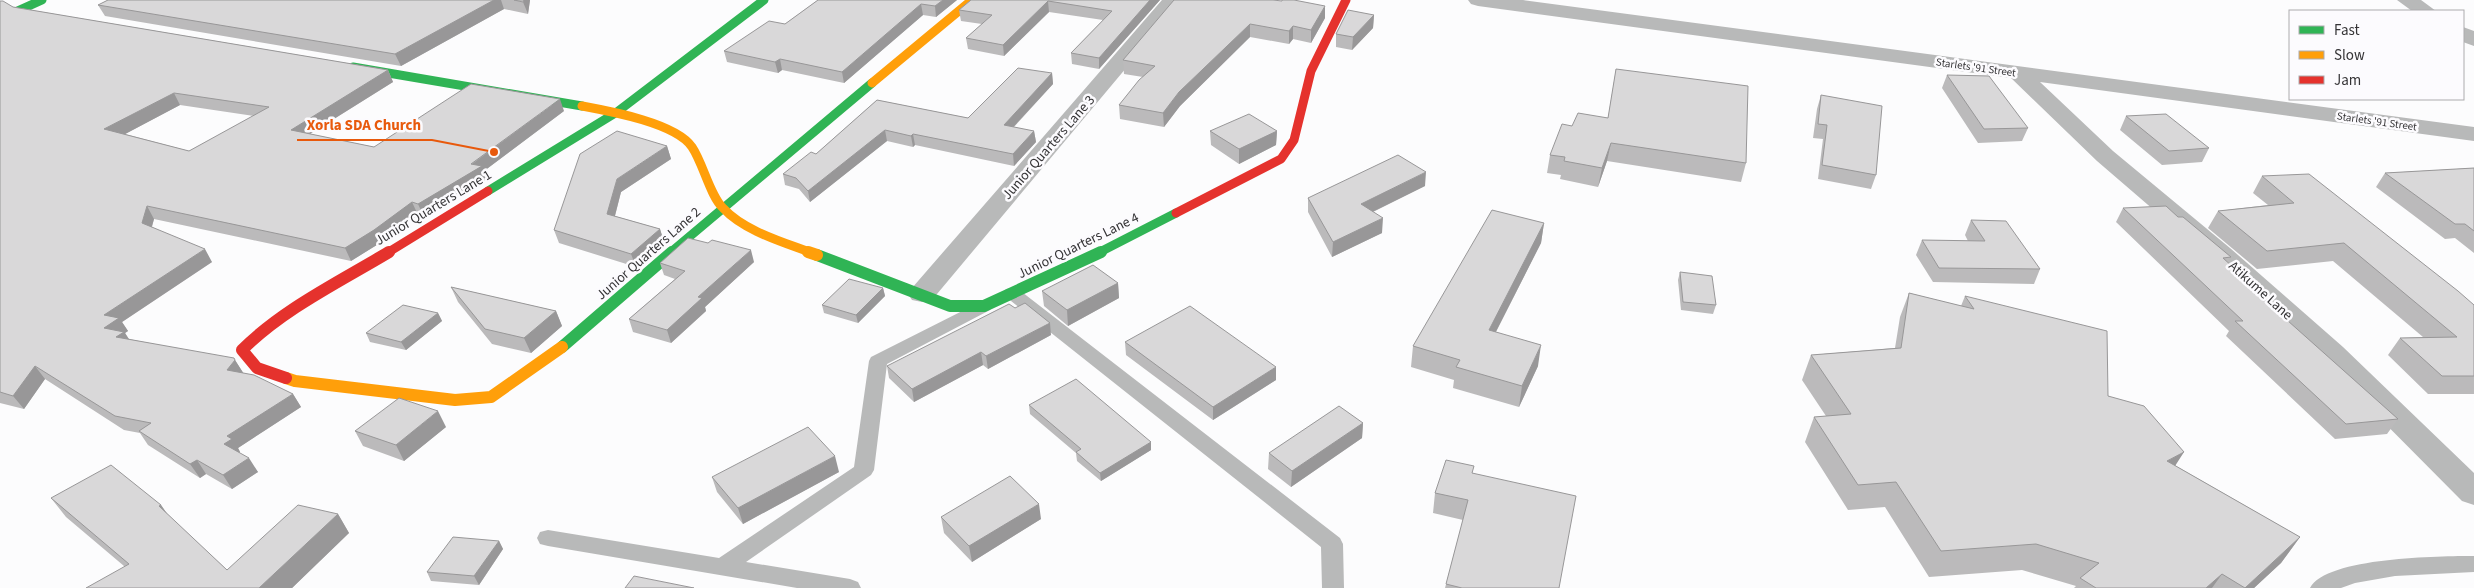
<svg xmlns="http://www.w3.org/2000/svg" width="2474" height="588" font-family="'Source Sans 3',sans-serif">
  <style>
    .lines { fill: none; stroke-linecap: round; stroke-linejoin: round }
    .lane { fill: #b8b9b9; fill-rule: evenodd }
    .street { fill: #b8b9b9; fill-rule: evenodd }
    .fast-far1 { stroke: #30b455; stroke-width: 9 }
    .fast { stroke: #30b455; stroke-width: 12 }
    .slow-far1 { stroke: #ff9f0a; stroke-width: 9 }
    .slow { stroke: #ff9f0a; stroke-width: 12 }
    .jam-far1 { stroke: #e5322d; stroke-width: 9 }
    .jam { stroke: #e5322d; stroke-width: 12 }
    .wall { fill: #bbbabb; fill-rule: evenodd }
    .shaded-wall { fill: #989798 }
    .building { fill: #d9d8d9; stroke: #989798; fill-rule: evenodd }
    .labels { text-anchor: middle; stroke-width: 5; stroke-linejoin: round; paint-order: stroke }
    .far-street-label { font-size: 11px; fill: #353436; stroke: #fcfbfe }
    .street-label { font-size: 14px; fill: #353436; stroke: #fcfbfe }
    .leader { fill: none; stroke: #e8590c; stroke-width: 2 }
    .callout-dot { fill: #e8590c; stroke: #fcfbfe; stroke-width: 2 }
    .callout-label { font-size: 15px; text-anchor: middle; font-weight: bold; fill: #e8590c; stroke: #fcfbfe; stroke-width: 5; stroke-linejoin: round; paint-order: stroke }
  </style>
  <rect width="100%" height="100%" fill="#fcfcfd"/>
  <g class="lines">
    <path class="lane" d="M1012 288 1018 289 1340 538 1343 544 1344 588H1322L1321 547 1006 297 1003 293 1006 289Z
      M984 300 990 302 993 306 990 310 887 364 874 470 871 475 746 562 850 579 858 582 861 588H797L548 546 540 544 537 538 540 532 548 530 719 558 854 467 869 361 871 357Z
      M2474 556V572L2395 576 2355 583 2341 588H2310C2326 557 2441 556 2474 556Z"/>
    <path class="street" d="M1162 0H1183L932 300 922 302 912 300 908 294 912 288Z
      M1468 0H1523L2474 127V141L2040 82 2113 151 2230 248 2343 347 2474 473V505L2462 501 2323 361 2212 260 2097 161 2011 78 1478 6 1471 4Z
      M2397 0H2421L2436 11H2412Z
      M2463 27 2474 31V46L2463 42Z"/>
    <path class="fast-far1" d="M0 19 42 0
      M353 67 582 106
      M488 191 617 112 764 0
      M670 253 872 83
      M1098 253 1176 213"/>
    <path class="fast" d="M817 255 950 306H984L1101 252
      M562 347 672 252"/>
    <path class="slow-far1" d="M872 83 972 0
      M582 106C609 111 676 123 692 147 703 163 710 196 723 208 744 231 783 242 812 253"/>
    <path class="slow" d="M808 252 817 255
      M286 378 295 381 455 400 491 397 562 347"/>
    <path class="jam-far1" d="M1176 213 1281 159 1294 140 1311 71 1346 0
      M387 253 488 191"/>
    <path class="jam" d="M286 378 257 368 242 350C283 309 339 282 389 252"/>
  </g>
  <path class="wall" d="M108 0H530L528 14 504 9 401 66 105 16 98 5Z
    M818 0H957L936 17 923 15 844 83 782 70 778 73 727 62 724 51 785 24Z
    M971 0H1160L1099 69 1072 64 1071 53 1103 20 1049 12 1004 56 968 49 966 38 982 24 961 21 959 10Z
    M1174 0 1325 18 1311 43 1293 39 1289 44 1250 37 1180 106 1164 127 1120 119 1119 105 1143 77 1124 74 1123 60Z
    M0 1 13 7 388 70 393 82 310 134 374 147 564 111 484 171 487 179 424 217 418 215 380 243 351 261 154 219 152 227 212 262 122 322 128 331 125 333 129 339 235 360 243 373 293 394 301 407 238 448 240 452V453L258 472 232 489 206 474 200 478 148 445 140 433 124 430 45 379 24 409 0 403ZM180 105 254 116 189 151 125 134Z
    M1374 15 1373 28 1352 50 1336 47V34Z
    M1616 69 1746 163 1741 182 1607 161 1598 187 1560 179 1561 175 1547 173 1550 155 1608 118Z
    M1052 73 1053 84 1014 127 1034 131 1036 142 1014 166 915 145 913 147 887 141 810 202 799 189 785 185 783 174 816 154 877 100 968 118Z
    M1947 75 2028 128 2022 141 1978 143 1942 88Z
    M1821 95 1876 175 1871 189 1818 179 1823 139 1813 138 1817 109Z
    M2126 116 2209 148 2202 162 2162 165 2120 130Z
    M1210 131H1277L1276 145 1239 164 1211 145Z
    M667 146 671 159 621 192 615 216 660 229 664 242 636 267 559 243 554 230Z
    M2474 168V253L2455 238 2445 239 2376 187 2385 173Z
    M2262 176 2474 305V394H2428L2388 355 2400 338 2423 337 2333 261 2257 269 2208 228 2218 211 2268 205 2253 193Z
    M1425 186 1373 212 1382 233 1332 257 1308 212V198Z
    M2123 208 2178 217 2231 257 2228 263 2265 296 2263 298 2398 419 2387 434 2335 439 2226 336 2229 331 2116 222Z
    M1971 220 2040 269 2034 284 1933 282 1916 255 1922 240 1968 241 1965 235Z
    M1544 223 1541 243 1496 332 1538 366 1519 407 1453 388 1454 380 1411 367 1413 346Z
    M754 262 705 307 706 311 671 343 633 332 629 319 675 279 664 275 660 263Z
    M1680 272 1716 305 1713 314 1681 310 1678 280Z
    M1118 283 1119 298 1068 326 1044 306 1042 291Z
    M451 287 556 311 562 326 531 353 492 344 458 302Z
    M883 288 885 296 858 323 824 313 822 305Z
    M1909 293 1961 306 1965 296 2108 396 2176 466 2300 537 2281 563 2254 588H2074L2076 586 2022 570 1929 577 1885 507 1848 510 1805 442 1814 417 1826 416 1802 380 1811 355 1895 348 1900 317Z
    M438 313 442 321 406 350 370 342 366 333Z
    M1051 335 988 369 983 365 914 402 889 378 887 366Z
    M1125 342 1276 380 1213 420 1126 355Z
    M1029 405 1151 442V450L1101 481 1077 461 1076 453 1030 414Z
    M1363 423 1362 438 1291 487 1268 469 1269 453Z
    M446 427 404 461 363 446 355 431Z
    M839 472 743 524 717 492 712 477Z
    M1473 473 1559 588H1445L1463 520 1433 513 1435 493Z
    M51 498 161 505 168 515 227 570 338 514 349 533 292 588 124 566 66 517Z
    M941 517 1041 519 972 562 944 533Z
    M499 541 503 549 479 585 431 581 427 572Z"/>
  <path class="shaded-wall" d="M494 0H501L504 9 401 66 395 54Z
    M524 0H530L528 14 523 2Z
    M943 0H957L936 17 935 6Z
    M1150 0H1160L1099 69V58Z
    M1048 1 1049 12 1004 56 1003 45Z
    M921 4 923 15 844 83 842 72Z
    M1325 6V18L1311 43V30Z
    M1374 15 1373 28 1352 50 1353 37Z
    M1250 24V37L1180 106 1164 127 1163 113 1179 92Z
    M1293 26V39L1289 44V31Z
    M780 59 782 70 778 73 775 62Z
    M388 70 393 82 297 142 291 130Z
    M1052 73 1053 84 1005 136 1004 125Z
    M174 93 180 105 112 141 104 129Z
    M560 99 564 111 484 171 487 179 424 217 418 204Z
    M885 130 887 141 810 202 808 191Z
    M1034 131 1036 142 1014 166 1013 154Z
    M1277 131 1276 145 1239 164V149Z
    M913 134 915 145 913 147 911 136Z
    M1611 143 1607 161 1598 187 1602 168Z
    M667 146 671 159 621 192 612 227 607 214 617 179Z
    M1426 172 1425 186 1360 218 1361 204Z
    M412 202 418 215 380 243 351 261 345 248Z
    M147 206 154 219 149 236 142 223Z
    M1383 218 1382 233 1332 257 1333 242Z
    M1544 223 1541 243 1486 351 1489 330Z
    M660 229 664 242 636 267 631 254Z
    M205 249 212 262 122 322 128 331 125 333 133 346 125 351 104 328V315Z
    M751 250 754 262 705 307 706 311 671 343 667 330 698 297Z
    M1118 283 1119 298 1068 326 1067 310Z
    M883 288 885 296 858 323 856 315Z
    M556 311 562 326 531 353 524 338Z
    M438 313 442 321 406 350 401 342Z
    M1050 323 1051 335 988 369 986 356Z
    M1541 345 1538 366 1519 407 1522 386Z
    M981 352 983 365 914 402 912 389Z
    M235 360 244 374 227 370Z
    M35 366 45 379 24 409 13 396Z
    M1276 367V380L1213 420V407Z
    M293 394 301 407 238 448 240 452 232 457 224 444 227 436Z
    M438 411 446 427 404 461 396 445Z
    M1363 423 1362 438 1291 487 1292 471Z
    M1151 442V450L1101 481 1100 473Z
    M2184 452 2168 477 2167 461Z
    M835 456 839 472 743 524 738 508Z
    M249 458 258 472 232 489 223 475Z
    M197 460 206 474 200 478 190 464Z
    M1039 504 1041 519 972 562 969 546Z
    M161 505 174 524 159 506Z
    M338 514 349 533 292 588H259Z
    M2300 537 2281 563 2254 588H2245Z
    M499 541 503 549 479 585 474 576Z
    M2222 574 2212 588H2206Z"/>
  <path class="building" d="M108 0H494L395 54 98 5Z
    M514 0H524L523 2Z
    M818 0H943L935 6 921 4 842 72 780 59 775 62 724 51 769 21 785 24Z
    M971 0H1150L1099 58 1071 53 1112 11 1048 1 1003 45 966 38 992 15 959 10Z
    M1174 0H1273L1282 1V0H1294L1325 6 1311 30 1293 26 1289 31 1250 24 1179 92 1163 113 1119 105 1139 80 1155 66 1123 60Z
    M0 1H3L13 7 388 70 291 130 374 147 471 84 560 99 471 164 482 166 418 204 412 202 374 230 345 248 147 206 142 223 205 249 104 315 119 318 104 328 124 332 116 337 234 358 235 360 227 370 254 375 293 394 227 436 232 439 224 444 249 458 223 475 197 460 190 464 139 431 151 423 115 416 35 366 13 396 0 392ZM174 93 269 107 189 151 104 129Z
    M1348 10 1374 15 1353 37 1336 34Z
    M1018 68 1052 73 1004 125 1034 131 1013 154 913 134 911 136 885 130 808 191 796 178 783 174 811 152 816 154 877 100 968 118Z
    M1616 69 1748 86 1746 163 1611 143 1602 168 1564 161 1565 157 1550 155 1562 124 1572 126 1578 113 1608 118Z
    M1947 75 1989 76 2028 128 1984 129Z
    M1821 95 1882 106 1876 175 1822 165 1827 125 1818 124Z
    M1249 114 1277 131 1239 149 1210 131Z
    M2166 114 2209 148 2169 151 2126 116Z
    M617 131 667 146 617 179 607 214 660 229 631 254 554 230 580 154Z
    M1398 155 1426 172 1361 204 1383 218 1333 242 1308 198Z
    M2474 168V231L2465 224H2455L2385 173Z
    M2309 174 2458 291 2474 305V376H2442L2400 338 2457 337 2344 243 2267 251 2218 211 2294 203 2262 176Z
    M2166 206 2178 217H2183L2231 257 2223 258 2265 296H2260L2398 419 2346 424 2235 321H2243L2123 208Z
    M1492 210 1544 223 1489 330 1541 345 1522 386 1456 367 1460 360 1413 346Z
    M1971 220 2006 221 2040 269 1939 268 1922 240 1985 241Z
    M688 238 708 243 712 240 751 250 698 297 702 298 667 330 629 319 685 271 660 263Z
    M1093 265 1118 283 1067 310 1042 291Z
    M1680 272 1712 276 1716 305 1683 302Z
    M849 279 883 288 856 315 822 305Z
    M451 287 556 311 524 338 485 329Z
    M1909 293 1974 309 1965 296 2107 331 2108 396 2144 406 2184 452 2167 461 2300 537 2245 588 2222 574 2206 588H2096L2080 578 2099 563 2036 544 1941 551 1896 482 1858 485 1814 417 1851 414 1811 355 1901 348Z
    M1025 303 1050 323 986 356 981 352 912 389 887 366 1009 304 1015 308Z
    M403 305 438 313 401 342 366 333Z
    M1190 306 1276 367 1213 407 1125 342Z
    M1076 379 1151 442 1100 473 1076 452 1081 449 1029 405Z
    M399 398 438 411 396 445 355 431Z
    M1339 406 1363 423 1292 471 1269 453Z
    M808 427 835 456 738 508 712 477Z
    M1446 460 1474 466 1472 473 1576 496 1559 588H1462L1446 584 1468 500 1435 493Z
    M111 465 161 505 159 506 227 570 298 505 338 514 259 588H86L129 564 51 498Z
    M1010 476 1039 504 969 546 941 517Z
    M453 537 499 541 474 576 427 572Z
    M634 576 694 588H625Z"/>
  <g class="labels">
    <g class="far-street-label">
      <text transform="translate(1976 67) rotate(8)" y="4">Starlets '91 Street</text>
      <text transform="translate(2377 121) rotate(8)" y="4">Starlets '91 Street</text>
    </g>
    <g class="street-label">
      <text transform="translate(1048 147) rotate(-49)" y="5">Junior Quarters Lane 3</text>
      <text transform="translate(433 207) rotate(-31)" y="5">Junior Quarters Lane 1</text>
      <text transform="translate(1078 245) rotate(-26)" y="5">Junior Quarters Lane 4</text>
      <text transform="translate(648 253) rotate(-41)" y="5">Junior Quarters Lane 2</text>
      <text transform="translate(2261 290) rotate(42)" y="5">Atikume Lane</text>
    </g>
  </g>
  <path class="leader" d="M494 152L432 140H297"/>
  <circle class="callout-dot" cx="494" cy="152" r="5"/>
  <g class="callout-label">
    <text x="364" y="130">Xorla SDA Church</text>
  </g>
  <rect x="2289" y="10" width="175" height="90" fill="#fcfbfe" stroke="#acabae"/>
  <rect x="2299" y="26" width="25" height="8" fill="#30b455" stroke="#acabae"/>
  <text x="2334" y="35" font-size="15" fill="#353436">Fast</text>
  <rect x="2299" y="51" width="25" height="8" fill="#ff9f0a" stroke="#acabae"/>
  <text x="2334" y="60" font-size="15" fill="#353436">Slow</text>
  <rect x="2299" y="76" width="25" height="8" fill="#e5322d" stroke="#acabae"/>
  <text x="2334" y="85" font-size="15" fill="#353436">Jam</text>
</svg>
